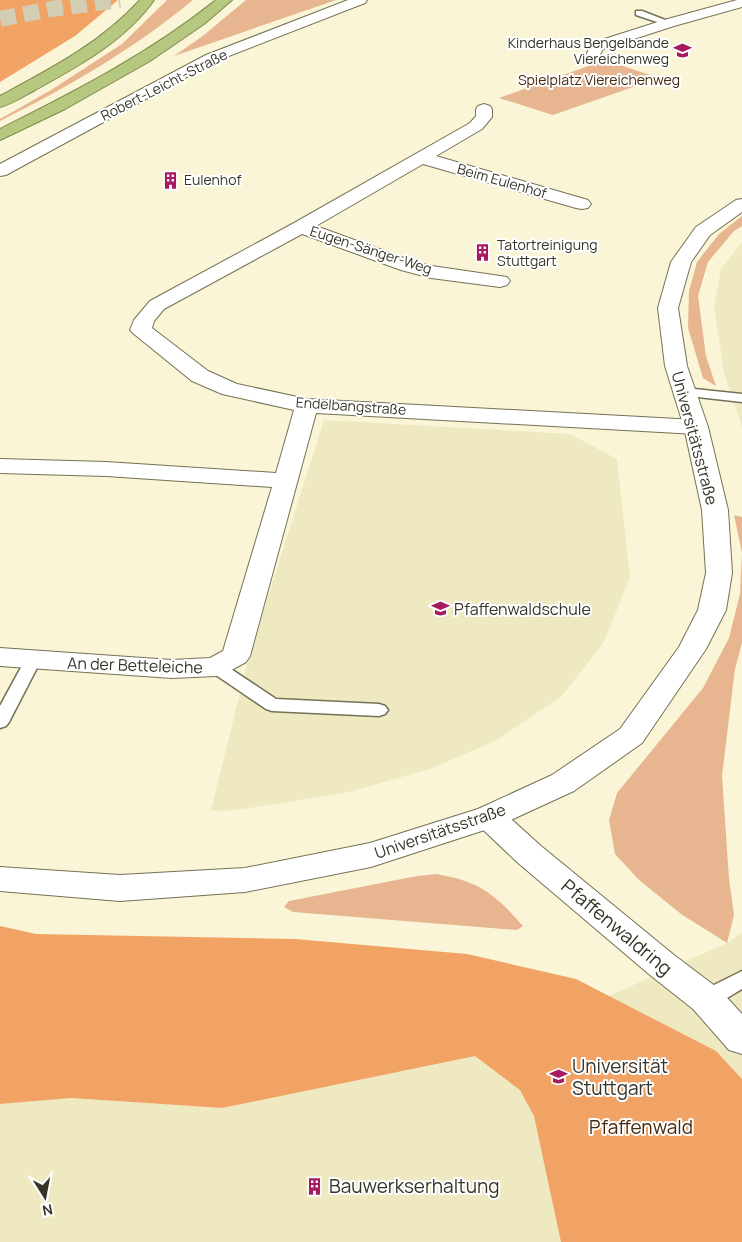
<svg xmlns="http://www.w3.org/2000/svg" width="742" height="1242" font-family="Manrope,sans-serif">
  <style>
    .built { fill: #efe9c2 }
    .green { fill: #e7b690 }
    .forest { fill: #f0a364 }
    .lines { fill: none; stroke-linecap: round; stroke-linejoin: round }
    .minor-tunnel { stroke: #d3ceb3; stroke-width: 16; stroke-dasharray: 16 8; stroke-linecap: butt }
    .service-casing { stroke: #757155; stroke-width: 3 }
    .minor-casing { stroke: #757155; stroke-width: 2 }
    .tertiary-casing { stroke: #757155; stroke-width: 2 }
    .trunk-casing { stroke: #7e8a4c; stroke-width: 2 }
    .service { fill: #fff; fill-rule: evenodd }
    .minor { fill: #fff; fill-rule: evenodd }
    .tertiary { fill: #fff; fill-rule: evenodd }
    .trunk { fill: #b6c780; fill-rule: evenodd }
    .labels { text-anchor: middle; stroke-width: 4; stroke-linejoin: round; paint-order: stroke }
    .far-poi-label { font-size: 14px; fill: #363428; stroke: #fff; text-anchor: start }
    .far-park-label { font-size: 14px; fill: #47290e; stroke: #fff }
    .far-street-label { font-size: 14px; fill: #363428; stroke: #fff }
    .street-label { font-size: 16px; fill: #363428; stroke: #fff }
    .poi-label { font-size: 16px; fill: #363428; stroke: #fff; text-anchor: start }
    .near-street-label { font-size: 19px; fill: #363428; stroke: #fff }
    .near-poi-label { font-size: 19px; fill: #363428; stroke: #fff; text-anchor: start }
    .near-park-label { font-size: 19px; fill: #47290e; stroke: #fff }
  </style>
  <rect width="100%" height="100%" fill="#faf5d6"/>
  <path class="built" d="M742 242V427L724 372 714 307 721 269Z
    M324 420 570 434 617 459 630 577 604 642 562 696 495 741 433 768 345 793 236 810 211 811 248 660Z
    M742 933V1242H0V1104L71 1098 222 1108 609 996 727 943Z"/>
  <path class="green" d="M167 0H193C134 49 68 87 0 121V119L51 90 122 44Z
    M246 0H336L174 56 204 35Z
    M605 60 659 78 553 115 499 98Z
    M742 216V226L734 231 708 262 698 296 706 356 716 386 703 378 688 328 689 291 697 262 719 234Z
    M734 515 742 517V643L735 669 722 776 729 879 734 915 727 943 681 914 638 879 615 854 609 820 617 793 703 688 729 638 740 594 742 553Z
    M436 874C479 881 495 894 523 926L517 930 293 912 284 907 289 901 417 876Z"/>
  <path class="forest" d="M0 0H118L75 36 0 82Z
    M0 926 36 934 295 939 467 954 576 979 716 1051 742 1079V1242H561L534 1116 520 1090 475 1056 222 1108 71 1098 0 1104Z"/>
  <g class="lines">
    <path class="minor-tunnel" d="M0 19 51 9 120 0"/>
    <defs>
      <path id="service" d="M636 11H642L673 23 669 26 636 15Z
        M685 388 742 394V402L680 395 678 392 680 389Z
        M33 655 39 656 41 660 9 722 6 726 0 728V706L25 660 27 656Z
        M216 662 222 663 276 699 379 704 385 706 388 710 385 714 379 716 272 711 266 709 210 671 208 667 210 663Z
        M742 971V989C729 996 713 1010 698 1005L695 999 698 993Z"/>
      <path id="minor" d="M348 0H367L365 3 216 61 6 175 0 176V164L206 55Z
        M737 0H742V7L674 26 603 49 598 58H588L586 55 592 43 664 20Z
        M484 104 490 106 492 109V117L482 129 436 156 588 200 591 204 588 208 582 209 576 208 423 164 316 226 415 262 432 266 507 277 510 281 507 285 500 287 431 278 401 270 302 234 164 309 154 321 152 328 208 371 237 384 307 399 696 420 704 422 708 427 704 432 696 434 316 413 250 656 246 662 226 673 216 676 172 678 0 666V648L172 660 210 658 223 651 272 487 106 476 0 473V459L106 462 276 473 294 410 222 394 192 381 134 334 130 330 134 320 150 301 294 223 470 123 476 116V109L478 106Z
        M489 806 500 809 541 846 674 955 719 989 742 1014V1054L729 1050 693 1009 650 975 517 862 478 825 473 817 478 809Z"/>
      <path id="tertiary" d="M742 199V212L710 235 691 262 678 308 687 366 708 427 728 510 732 573 726 610 706 649 642 743 574 791 500 825 371 867 245 892 120 901 0 891V867L120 875 245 868 370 843 478 809 552 775 620 729 679 647 698 610 706 573 702 510 684 427 665 366 658 308 671 262 696 227 736 200Z"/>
      <path id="trunk" d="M140 0H154C125 41 77 67 35 90 24 96 12 104 0 107V96C50 69 101 43 140 0Z
        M216 0H232L204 24 150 61 65 109 0 140V129C76 91 150 53 216 0Z"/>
    </defs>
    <use href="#service" class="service-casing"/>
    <use href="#minor" class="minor-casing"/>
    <use href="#tertiary" class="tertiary-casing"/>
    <use href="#trunk" class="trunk-casing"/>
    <use href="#service" class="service"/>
    <use href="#minor" class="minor"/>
    <use href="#tertiary" class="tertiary"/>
    <use href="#trunk" class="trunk"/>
  </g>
  <defs>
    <symbol id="school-bare" viewBox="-9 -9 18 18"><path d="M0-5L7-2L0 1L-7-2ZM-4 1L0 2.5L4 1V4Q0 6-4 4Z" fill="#a61a5f" stroke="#fff" stroke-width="2.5" paint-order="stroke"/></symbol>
    <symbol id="building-bare" viewBox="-9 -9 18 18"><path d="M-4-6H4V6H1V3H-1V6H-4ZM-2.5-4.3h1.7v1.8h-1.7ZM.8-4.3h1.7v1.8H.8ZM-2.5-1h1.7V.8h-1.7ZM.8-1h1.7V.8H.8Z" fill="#a61a5f" stroke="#fff" stroke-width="2.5" paint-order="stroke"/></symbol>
    <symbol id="university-bare" viewBox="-9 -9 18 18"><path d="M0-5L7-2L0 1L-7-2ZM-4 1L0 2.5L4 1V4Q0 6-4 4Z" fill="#a61a5f" stroke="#fff" stroke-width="2.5" paint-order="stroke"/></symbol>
  </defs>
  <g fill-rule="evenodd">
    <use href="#school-bare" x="670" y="38" width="25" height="25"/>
    <use href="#building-bare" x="158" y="168" width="25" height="25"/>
    <use href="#building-bare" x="470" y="240" width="25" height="25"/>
    <use href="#school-bare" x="428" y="596" width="25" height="25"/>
    <use href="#university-bare" x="546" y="1064" width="25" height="25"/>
    <use href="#building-bare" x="302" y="1174" width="25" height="25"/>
  </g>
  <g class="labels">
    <g class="far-poi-label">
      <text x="669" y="48" text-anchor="end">Kinderhaus Bengelbande<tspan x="669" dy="16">Viereichenweg</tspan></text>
      <text x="184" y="185">Eulenhof</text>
      <text x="497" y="250">Tatortreinigung<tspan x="497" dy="16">Stuttgart</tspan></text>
    </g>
    <g class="far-park-label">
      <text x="599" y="85">Spielplatz Viereichenweg</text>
    </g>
    <g class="far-street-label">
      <text transform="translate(164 85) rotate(-27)" y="5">Robert-Leicht-Straße</text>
      <text transform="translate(502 181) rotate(16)" y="5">Beim Eulenhof</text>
      <text transform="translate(371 250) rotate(18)" y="5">Eugen-Sänger-Weg</text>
      <text transform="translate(351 406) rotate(4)" y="5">Endelbangstraße</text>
    </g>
    <g class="street-label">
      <text transform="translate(695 438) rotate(75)" y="6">Universitätsstraße</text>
      <text transform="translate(135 665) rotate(2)" y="6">An der Betteleiche</text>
      <text transform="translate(440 831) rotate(-19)" y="6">Universitätsstraße</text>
    </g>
    <g class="poi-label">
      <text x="454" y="615">Pfaffenwaldschule</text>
    </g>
    <g class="near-street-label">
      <text transform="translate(617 927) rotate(40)" y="7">Pfaffenwaldring</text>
    </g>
    <g class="near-poi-label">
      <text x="572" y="1073">Universität<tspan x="572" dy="22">Stuttgart</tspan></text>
      <text x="329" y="1193">Bauwerkserhaltung</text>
    </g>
    <g class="near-park-label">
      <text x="641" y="1134">Pfaffenwald</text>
    </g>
  </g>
  <g transform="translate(45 1197) rotate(169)" stroke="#ffffff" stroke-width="4" paint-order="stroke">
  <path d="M0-4L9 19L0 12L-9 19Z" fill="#363428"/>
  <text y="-8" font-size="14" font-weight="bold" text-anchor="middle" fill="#363428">N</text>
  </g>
</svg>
